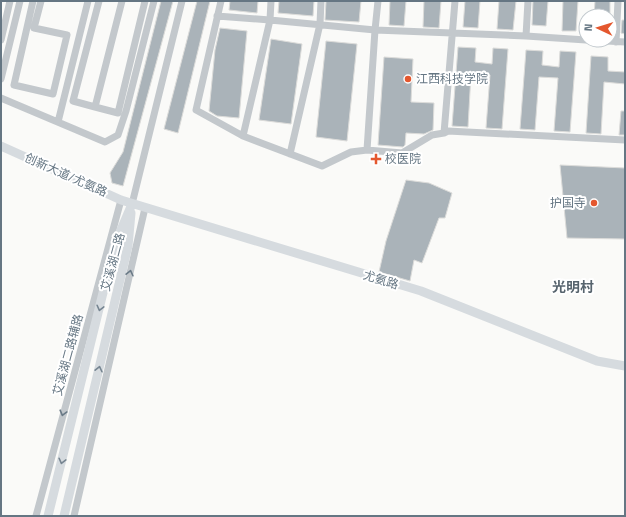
<svg xmlns="http://www.w3.org/2000/svg" width="626" height="517" font-family="'Titillium Web','Noto Sans SC',sans-serif">
  <style>
    .building { fill: #aab3b9; stroke: #dcdcda }
    .lines { fill: none; stroke-linecap: round; stroke-linejoin: round }
    .minor { stroke: #c3c8cc; stroke-width: 7 }
    .major { stroke: #d6dbdf; stroke-width: 9 }
    .oneway { stroke: #6a7a87 }
    .oneway2 { stroke: #768591 }
    .poi-dot { fill: #e4572e; stroke: #fff; stroke-width: 1.5 }
    .labels { text-anchor: middle; stroke-width: 4; stroke-linejoin: round; paint-order: stroke }
    .poi-label { font-size: 12px; fill: #657683; stroke: #fff; text-anchor: start }
    .street-label { font-size: 12px; fill: #657683; stroke: #fff }
    .quarter-label { font-size: 14px; font-weight: bold; fill: #57646e; stroke: #fff }
  </style>
  <rect width="100%" height="100%" fill="#fafaf8"/>
  <path class="building" d="M161 1H173L123 186 112 183 110 173 123 152Z
    M197 1H210L178 133 164 129Z
    M230 1H258L257 13 229 10Z
    M279 1H314L313 16 278 13Z
    M326 1H361L359 22 325 20Z
    M390 1H406L404 26 389 25Z
    M424 1H441L439 28 423 27Z
    M465 1H480L478 28 463 27Z
    M499 1H516L513 30 497 29Z
    M533 1H548L546 26 532 25Z
    M563 1H578L576 31H562Z
    M595 1H610V16H594Z
    M622 20H625V34L621 33Z
    M220 28 247 31 239 118 217 116 209 111 215 50Z
    M271 39 302 44 291 124 259 120Z
    M326 41 357 44 347 141 316 137Z
    M458 47 476 48 475 62 492 64 493 48 508 49 502 129 486 128 490 75 471 74 468 127 452 126Z
    M526 50 543 51 542 65 559 67 560 51 576 52 570 132 554 131 558 78 539 77 535 130 520 129Z
    M591 56 608 57V71L625 72V84L604 82 601 134 586 133Z
    M384 57 413 59 411 102 434 103 433 130 424 134 406 133 405 145 403 147 378 145Z
    M621 111H625V135H619Z
    M560 165 625 168V239L567 238Z
    M406 180 429 183 452 193 445 218H439L422 263 414 260 410 281 379 272 386 241Z"/>
  <g class="lines">
    <path class="minor" d="M33 1 14 85 53 94 67 35 34 28 41 1
      M122 1 95 107 118 113 145 1
      M221 1 196 110 243 136 322 166 351 152 367 150 402 153 432 135 444 133 448 131 625 140
      M378 1 375 30 526 36 586 40
      M217 16 270 20 375 30 367 150
      M526 36 528 1
      M1 40 10 1
      M589 40 625 42
      M616 42 618 1
      M1 79 20 1
      M1 98 105 142 118 135 126 111 154 1
      M95 107 73 101 99 1
      M58 122 88 1
      M444 133 455 1
      M243 136 270 20 271 1
      M290 154 320 24 321 1
      M132 204 182 1
      M36 516 121 200
      M74 516 145 208"/>
    <path class="major" d="M1 146 121 200 421 291 597 361 625 366
      M48 516 115 244 132 204
      M64 516 128 246 131 213"/>
  </g>
  <defs><path id="oneway-chevron" d="M-2-3.5L2.5 0L-2 3.5" fill="none" stroke-width="1.6" stroke-linecap="round" stroke-linejoin="round"/></defs>
  <g class="oneway">
    <use href="#oneway-chevron" transform="translate(130 273) rotate(-77)"/>
    <use href="#oneway-chevron" transform="translate(63 413) rotate(105)"/>
  </g>
  <g class="oneway2">
    <use href="#oneway-chevron" transform="translate(100 308) rotate(104)"/>
    <use href="#oneway-chevron" transform="translate(99 369) rotate(-77)"/>
    <use href="#oneway-chevron" transform="translate(62 461) rotate(104)"/>
  </g>
  <g class="poi-dot">
    <circle cx="408" cy="79" r="4"/>
    <path d="M374 153h4v4h4v4h-4v4h-4v-4h-4v-4h4z"/>
    <circle cx="594" cy="203" r="4"/>
  </g>
  <g class="labels">
    <g class="poi-label">
      <text x="416" y="83">江西科技学院</text>
      <text x="385" y="163">校医院</text>
      <text x="586" y="207" text-anchor="end">护国寺</text>
    </g>
    <g class="street-label">
      <text transform="translate(66 175) rotate(24)" y="4">创新大道/尤氨路</text>
      <text transform="translate(113 262) rotate(-75)" y="4">艾溪湖二路</text>
      <text transform="translate(381 280) rotate(17)" y="4">尤氨路</text>
      <text transform="translate(68 355) rotate(-75)" y="4">艾溪湖二路辅路</text>
    </g>
    <g class="quarter-label">
      <text x="573" y="292">光明村</text>
    </g>
  </g>
  <rect width="626" height="517" fill="none" stroke="#657683" stroke-width="4"/>
  <g transform="translate(598 28) rotate(274)"><circle r="19" fill="#ffffff" stroke="#c1c8cd"/>
  <path d="M0-3L7 15L0 10L-7 15Z" fill="#e4572e"/>
  <text y="-6" font-size="11" font-weight="bold" text-anchor="middle" fill="#657683">N</text>
  </g>
</svg>
